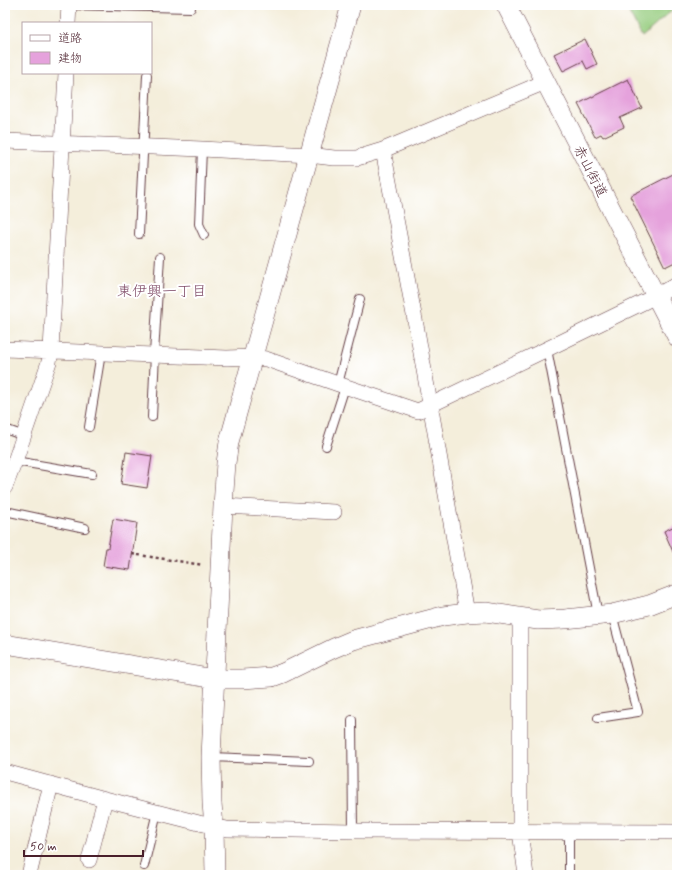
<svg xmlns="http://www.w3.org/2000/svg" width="682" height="880" font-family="Mynerve,'Klee One',sans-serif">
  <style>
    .green { fill: #95cc7e; stroke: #707654 }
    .building { fill: #e5a2dc }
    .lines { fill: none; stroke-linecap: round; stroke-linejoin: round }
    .service-casing { stroke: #643e45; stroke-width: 10 }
    .minor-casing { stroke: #643e45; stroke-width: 16 }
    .tertiary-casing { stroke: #643e45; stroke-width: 20 }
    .path { stroke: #643e45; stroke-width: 2.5; stroke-dasharray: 3 3; stroke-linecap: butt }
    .service { stroke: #fff; stroke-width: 8 }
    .minor { stroke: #fff; stroke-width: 15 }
    .tertiary { stroke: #fff; stroke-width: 19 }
    .labels { text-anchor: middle; stroke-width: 4; stroke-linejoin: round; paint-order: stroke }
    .street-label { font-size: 14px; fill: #4a1f2b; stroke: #fff }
    .neighbourhood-label { font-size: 15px; fill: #804d69; stroke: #fff }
  </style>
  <rect width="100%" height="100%" fill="#fff"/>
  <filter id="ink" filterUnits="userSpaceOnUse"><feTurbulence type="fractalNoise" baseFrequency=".025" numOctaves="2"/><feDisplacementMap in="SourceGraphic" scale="8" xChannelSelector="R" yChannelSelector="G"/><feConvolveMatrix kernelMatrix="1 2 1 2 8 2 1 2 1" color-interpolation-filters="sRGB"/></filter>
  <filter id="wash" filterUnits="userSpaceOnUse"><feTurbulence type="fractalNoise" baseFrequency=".012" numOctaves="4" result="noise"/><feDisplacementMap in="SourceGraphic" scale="16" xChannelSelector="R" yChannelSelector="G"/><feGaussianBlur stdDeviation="0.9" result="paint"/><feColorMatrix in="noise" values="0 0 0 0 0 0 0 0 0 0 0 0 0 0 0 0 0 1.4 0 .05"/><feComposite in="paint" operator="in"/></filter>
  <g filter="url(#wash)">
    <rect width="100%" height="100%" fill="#f4eedb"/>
    <path class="green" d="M625 5H677V6L642 37Z"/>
    <g id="blocks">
      <path class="building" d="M585 39 597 64 587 69 583 61 563 71 554 54Z
        M628 79 642 108 620 118 624 127 603 137 601 134 595 137 578 104Z
        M677 172V261L665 267 630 196Z
        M126 452 152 456 147 488 121 484Z
        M113 519 137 523 130 570 103 566 106 548H108Z
        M677 525V561L664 531Z"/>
    </g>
  </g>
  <g filter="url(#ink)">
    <use href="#blocks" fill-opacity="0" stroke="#643e45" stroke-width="1"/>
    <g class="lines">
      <defs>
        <path id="service" d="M69 5 191 8
          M202 149 199 224 204 235
          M139 234 147 75
          M547 349 598 615
          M154 354 160 257
          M338 384 360 299
          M152 417 155 354
          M89 427 101 353
          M5 429 24 436
          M326 446 345 387
          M15 461 92 474
          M5 511 85 528
          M598 718 638 712 612 614
          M352 720 353 831
          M211 757 309 761
          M144 866 157 812
          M569 875V832"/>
        <path id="minor" d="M68 23 69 5
          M5 141 202 149 309 155 334 158H357L383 150 545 82
          M383 150 418 336 467 613
          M5 349 227 358 252 357 266 359 338 384 418 411 547 349 656 296 677 284
          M5 487 15 461 49 362 51 350 66 73
          M223 506 334 512
          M520 617V832L526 875
          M5 772 105 799 199 823 227 829 353 831 677 832
          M89 860 105 799
          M29 875 51 784"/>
        <path id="tertiary" d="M506 5 677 337
          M5 644 215 679H242L272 677 283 673 334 648 353 640 443 616 467 613 486 612 538 620 565 619 612 614 649 605 677 594
          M215 875 214 827 212 803 211 757 223 506 226 463 229 442 351 5"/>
      </defs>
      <use href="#service" class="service-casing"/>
      <use href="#minor" class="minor-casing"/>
      <use href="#tertiary" class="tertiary-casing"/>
      <path class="path" d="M132 554 203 565"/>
      <use href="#service" class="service"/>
      <use href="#minor" class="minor"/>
      <use href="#tertiary" class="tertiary"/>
    </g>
  </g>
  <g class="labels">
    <g class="street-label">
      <text transform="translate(591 171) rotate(63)" y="5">赤山街道</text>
    </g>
    <g class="neighbourhood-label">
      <text x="162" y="296">東伊興一丁目</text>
    </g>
  </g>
  <rect width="682" height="880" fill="none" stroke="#fff" stroke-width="20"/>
  <rect x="22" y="22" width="130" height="52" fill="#ffffff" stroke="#b7a5aa"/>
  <rect x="30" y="35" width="20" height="6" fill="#ffffff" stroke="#b7a5aa"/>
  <text x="58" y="42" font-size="12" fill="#4a1f2b">道路</text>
  <rect x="30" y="52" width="20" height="12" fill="#e5a2dc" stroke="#b7a5aa"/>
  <text x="58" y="62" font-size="12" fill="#4a1f2b">建物</text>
  <path d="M24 850v6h119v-6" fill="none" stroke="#4a1f2b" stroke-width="2"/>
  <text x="30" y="850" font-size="12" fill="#4a1f2b" stroke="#ffffff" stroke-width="3" paint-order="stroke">50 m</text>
</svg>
